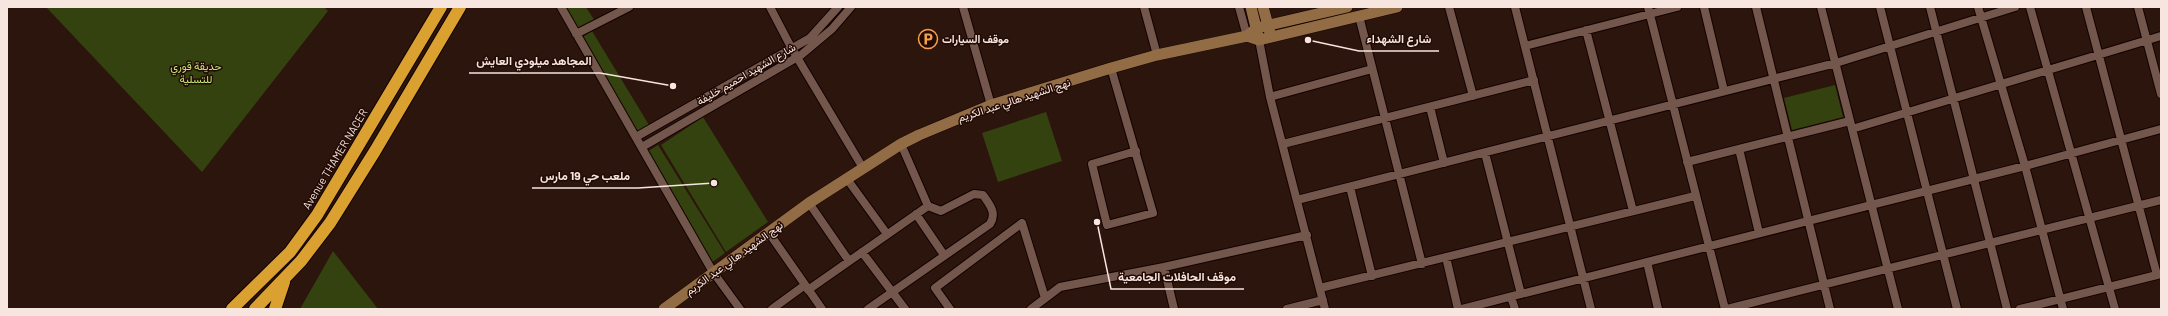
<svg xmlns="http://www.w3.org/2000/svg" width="2168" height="316" font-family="Barlow,Vazirmatn,sans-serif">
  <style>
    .green { fill: #34420f }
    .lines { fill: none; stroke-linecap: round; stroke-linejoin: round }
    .street-casing { stroke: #130200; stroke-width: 10 }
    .secondary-casing { stroke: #130200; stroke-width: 12 }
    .highway-casing { stroke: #130200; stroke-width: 14 }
    .street { stroke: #73564c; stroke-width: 8 }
    .secondary { stroke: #926c44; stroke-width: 11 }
    .highway { stroke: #daa131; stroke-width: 12 }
    .labels { text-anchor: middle; stroke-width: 3; stroke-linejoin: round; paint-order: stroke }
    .poi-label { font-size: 11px; font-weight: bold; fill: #f7e5df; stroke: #220b04; text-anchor: start }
    .park-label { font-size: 11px; fill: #c2e677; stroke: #220b04 }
    .street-label { font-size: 11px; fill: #f7e5df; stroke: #220b04 }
    .leader { fill: none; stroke: #f7e5df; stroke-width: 1.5 }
    .callout-dot { fill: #f7e5df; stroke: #220b04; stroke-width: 1.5 }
    .callout-label { font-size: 12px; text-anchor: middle; font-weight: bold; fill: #f7e5df; stroke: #220b04; stroke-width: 3; stroke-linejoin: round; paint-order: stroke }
  </style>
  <rect width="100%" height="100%" fill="#2c150c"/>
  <path class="green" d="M46 7H324L328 11 202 172Z
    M565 7H586L595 21 579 31Z
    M592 31 649 125 636 133 581 38Z
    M1835 85 1843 117 1792 130 1784 98Z
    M1046 112 1062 161 998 182 982 133Z
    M703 117 768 222 726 252 661 145Z
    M658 145 725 253 711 263 647 152Z
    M333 251 378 309H300Z"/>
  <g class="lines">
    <defs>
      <path id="street" d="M561 7 713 272 740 309
        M770 7 792 49 863 168
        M963 7 991 105
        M1144 7 1157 55
        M1239 7 1247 36
        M1449 7 1473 96
        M1515 7 1591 309
        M1648 7 1725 309
        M1704 7 1724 91
        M1756 7 1830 309
        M1821 7 1898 309
        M1880 7 1957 309
        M1930 7 2007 309
        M1978 7 2025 166 2063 309
        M2030 7 2115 309
        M2086 7 2157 275
        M2138 7 2161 94
        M1359 16 1422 264
        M1586 30 1633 211
        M576 34 629 7
        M1259 40 1270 97 1325 309
        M1525 46 1677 7
        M1111 68 1153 213 1107 225 1092 164 1136 151
        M1270 97 1372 69
        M1430 107 1444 163
        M1852 129 2161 36
        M636 137 810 38 838 7
        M1283 144 1534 80
        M642 147 801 55 832 29 851 7
        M1739 149 1759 233
        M1485 153 1521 294
        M1687 162 1850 121
        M847 179 887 234
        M1350 187 1372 276
        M1297 200 1836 63 2015 7
        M809 203 849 261
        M916 214 944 255
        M769 233 822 309
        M862 252 905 309
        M1446 257 1458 309
        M1647 262 1658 309
        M1164 267 1174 309
        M1320 288 1695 196
        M808 290 928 206
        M1511 297 1515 309
        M772 309 805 285
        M868 309 990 224C997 213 990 205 983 195L974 194 941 211 928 206 901 144
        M950 309 935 288 1022 223 1045 298
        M1031 309 1060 287 1164 267 1307 235
        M1287 309 1323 300
        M1462 309 2025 166 2161 129
        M1727 309 2161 200
        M2020 309 2161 274"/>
      <path id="secondary" d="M1251 7 1258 36
        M1263 7 1270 33
        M1247 36 1259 40 1397 7
        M664 309 809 203 901 144 919 135 991 105 1111 68 1157 55 1247 36 1257 28 1347 7"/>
      <path id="highway" d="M232 309 290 252 317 215 441 7
        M255 309 301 261 330 223 375 151 460 7
        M275 309 284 282"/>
    </defs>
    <use href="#street" class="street-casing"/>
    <use href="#secondary" class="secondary-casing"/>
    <use href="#highway" class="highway-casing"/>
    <use href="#street" class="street"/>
    <use href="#secondary" class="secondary"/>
    <use href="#highway" class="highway"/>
  </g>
  <defs>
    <symbol id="parking-ring" viewBox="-11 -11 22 22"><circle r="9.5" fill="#220b04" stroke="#f7a14a" stroke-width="1.5"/><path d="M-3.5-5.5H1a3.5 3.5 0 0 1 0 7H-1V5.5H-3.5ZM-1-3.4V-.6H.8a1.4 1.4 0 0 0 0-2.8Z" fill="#f7a14a"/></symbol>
  </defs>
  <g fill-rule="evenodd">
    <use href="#parking-ring" x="917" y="28" width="22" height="22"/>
  </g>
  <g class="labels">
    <g class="poi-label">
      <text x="942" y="43">موقف السيارات</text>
    </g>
    <g class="park-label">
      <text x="196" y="70">حديقة قوري<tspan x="196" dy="13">للتسلية</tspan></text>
    </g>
    <g class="street-label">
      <text transform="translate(746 74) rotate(-30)" y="4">شارع الشهيد احميم خليفة</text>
      <text transform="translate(1014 100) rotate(-18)" y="4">نهج الشهيد هالي عبد الكريم</text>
      <text transform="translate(335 159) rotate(-59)" y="4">Avenue THAMER NACER</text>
      <text transform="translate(734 258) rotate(-36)" y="4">نهج الشهيد هالي عبد الكريم</text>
    </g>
  </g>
  <path class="leader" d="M1308 40L1359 51H1439M673 86L600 73H469M714 183L638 188H532M1097 222L1111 289H1244"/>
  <g class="callout-dot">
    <circle cx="1308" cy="40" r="4"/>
    <circle cx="673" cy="86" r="4"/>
    <circle cx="714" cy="183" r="4"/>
    <circle cx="1097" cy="222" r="4"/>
  </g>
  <g class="callout-label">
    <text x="1399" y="43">شارع الشهداء</text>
    <text x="534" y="65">المجاهد ميلودي العايش</text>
    <text x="585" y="180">ملعب حي 19 مارس</text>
    <text x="1177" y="281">موقف الحافلات الجامعية</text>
  </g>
  <rect width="2168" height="316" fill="none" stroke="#f7e5df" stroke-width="16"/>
</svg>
